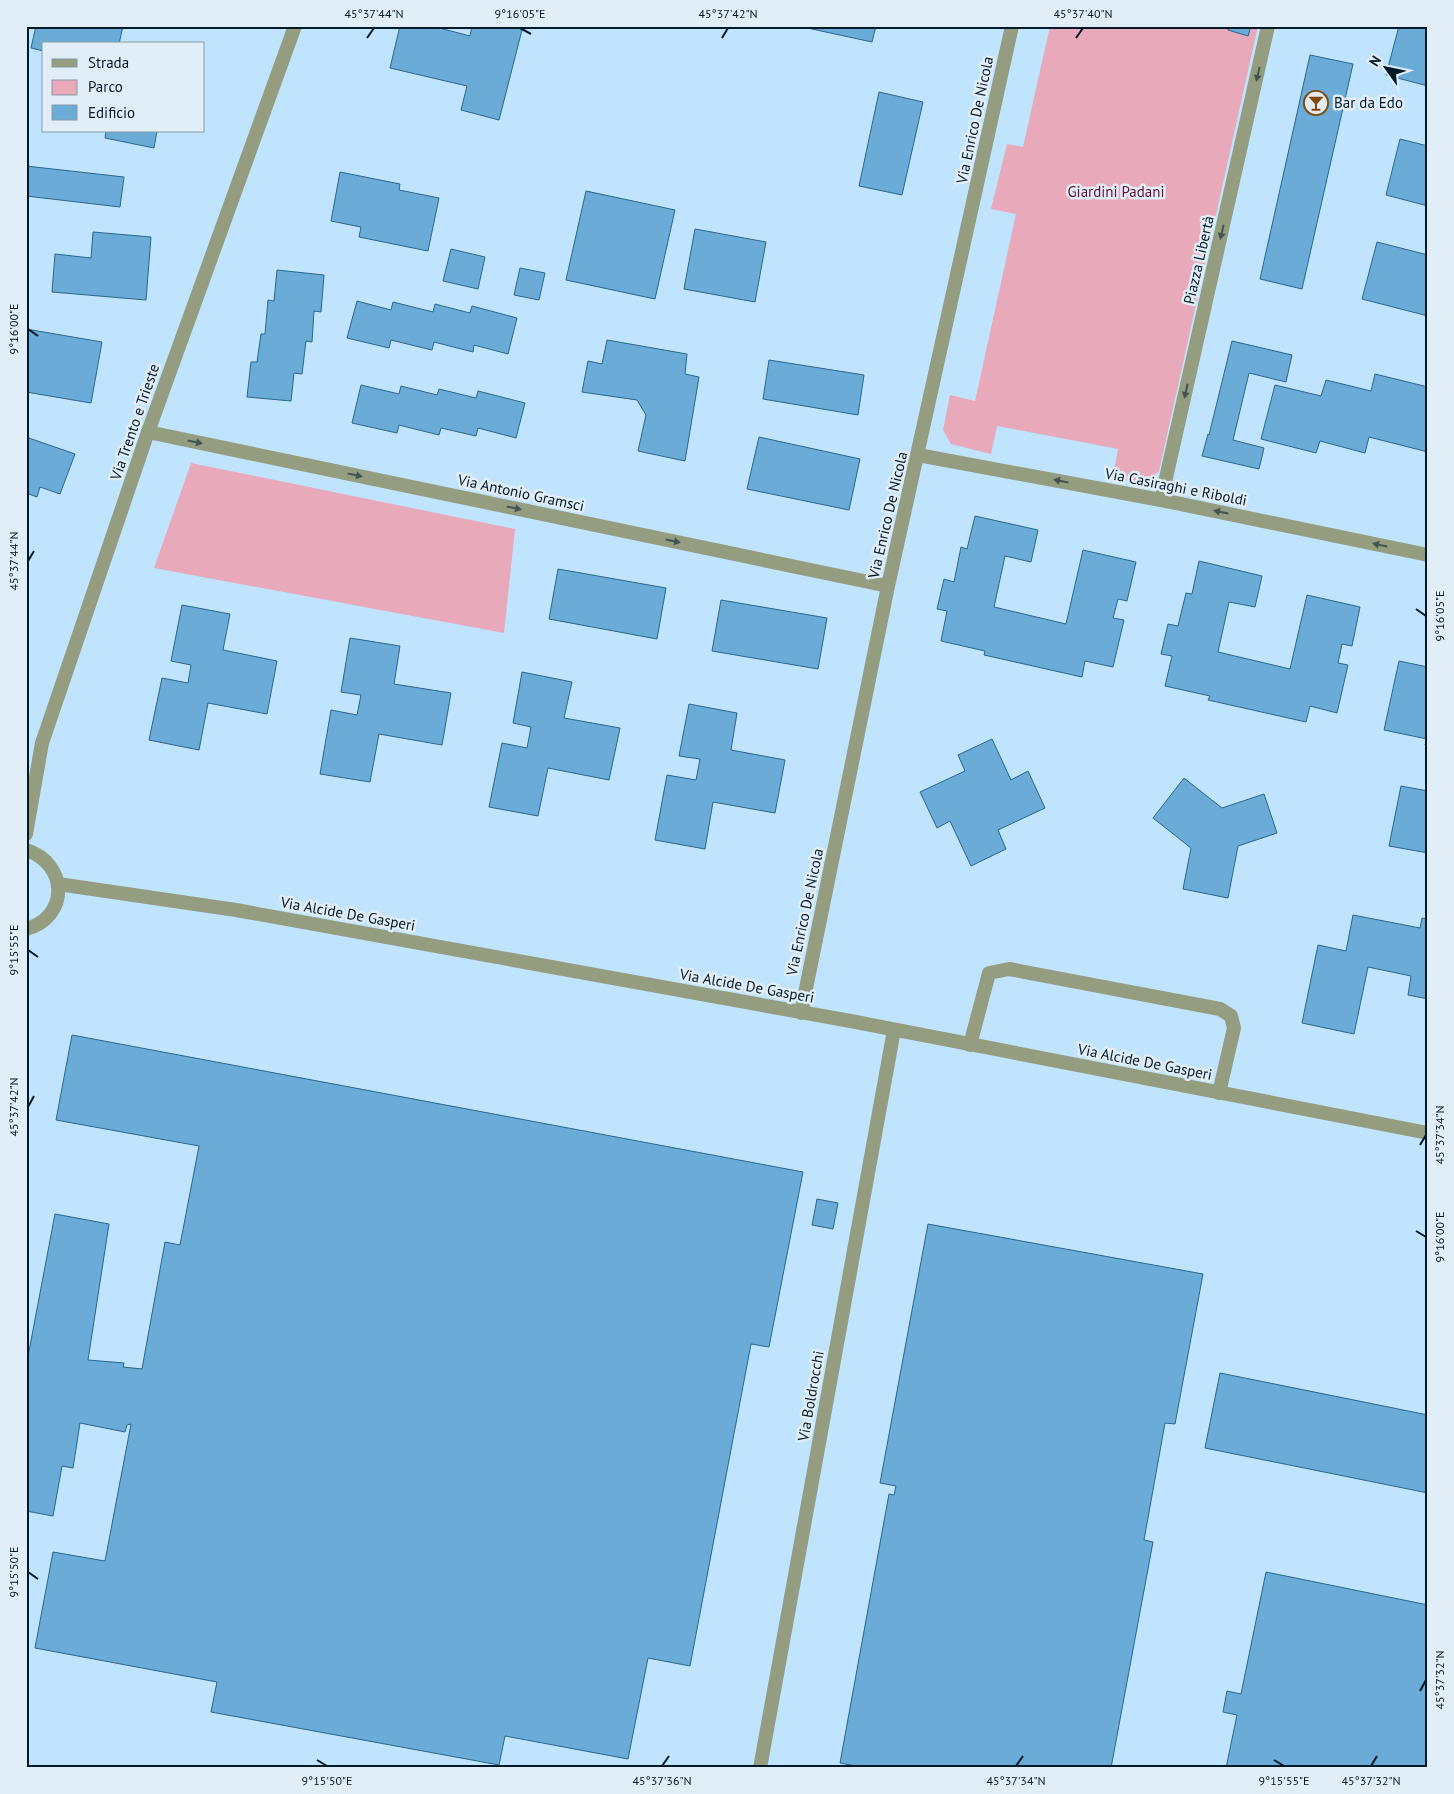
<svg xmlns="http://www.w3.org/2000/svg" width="1454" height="1794" font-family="'PT Sans',sans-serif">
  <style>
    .green { fill: #e8a9bb }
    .building { fill: #6babd7; stroke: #2a668b }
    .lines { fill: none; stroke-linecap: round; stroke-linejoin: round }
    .service { stroke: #959d80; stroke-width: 14 }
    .minor { stroke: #959d80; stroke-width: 14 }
    .tertiary { stroke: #959d80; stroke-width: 14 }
    .oneway { fill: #445450 }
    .ticks { fill: none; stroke: #021928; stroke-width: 2 }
    .labels { text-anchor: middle; stroke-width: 5; stroke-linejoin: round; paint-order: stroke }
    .poi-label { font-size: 15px; fill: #021928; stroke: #e2eef7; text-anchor: start }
    .street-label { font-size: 15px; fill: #021928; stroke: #e2eef7 }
    .park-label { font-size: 15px; fill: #661036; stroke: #e2eef7 }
    .neatline { fill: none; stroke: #021928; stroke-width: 2 }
    .ticks-label { font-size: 12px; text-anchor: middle; fill: #021928 }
  </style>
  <rect width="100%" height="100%" fill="#c1e4fe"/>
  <path class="green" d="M1050 26H1258L1159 471 1144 485 1113 477 1118 449 997 426 991 454 951 444 943 430 950 395 975 401 1016 214 991 209 1007 144 1023 147Z
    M191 463 515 529 504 633 154 568Z"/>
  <path class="building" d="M36 26H123L119 44H44V51L31 48Z
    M400 26H432L470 36 472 26H523L499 120 461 110 467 86 390 68Z
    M798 26H876L872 42Z
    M1229 26H1251L1248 36 1228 30Z
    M1399 26H1417L1428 29V86L1386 75Z
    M1310 55 1353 64 1302 289 1260 279Z
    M879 92 923 102 902 195 859 186Z
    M106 131H157L154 148 105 138Z
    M1400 139 1428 146V206L1386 195Z
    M26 166 124 177 120 207 26 196Z
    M340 172 400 184 399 190 439 198 428 251 359 237 361 227 331 221Z
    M586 191 675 210 655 299 566 280Z
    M695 229 766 242 755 302 684 289Z
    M93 232 151 237 146 300 52 292 55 254 91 258Z
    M1377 242 1428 255V316L1362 299Z
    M451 249 485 257 478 289 443 281Z
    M520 268 545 273 539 300 514 295Z
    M277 270 324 275 321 312 314 311 312 342 306 341 302 374 294 373 291 401 247 397 251 362H257L261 334H265L268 300 274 301Z
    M357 301 391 310 393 302 433 312 435 304 470 313 472 306 517 318 508 354 474 345 473 352 434 342 432 350 391 340 389 348 347 338Z
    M26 329 102 342 91 403 26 392Z
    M607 340 687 354 685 374 699 377 685 461 638 451 646 415 637 400 582 392 588 361 602 364Z
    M1232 341 1292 355 1286 382 1249 373 1233 440 1264 448 1259 469 1202 456 1208 434 1209 435Z
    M769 360 864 375 858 415 763 399Z
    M1375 374 1428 387V452L1369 437 1365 453 1320 441 1316 453 1261 439 1275 385 1321 396 1326 380 1371 391Z
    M361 385 399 394 401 386 437 395 439 389 476 398 478 391 525 403 516 438 478 428 476 436 441 428 439 435 399 425 397 433 352 423Z
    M26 437 75 454 60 494 40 487 37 497 26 493Z
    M759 437 860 459 849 510 747 489Z
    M975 516 1038 530 1031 562 1005 556 994 607 1066 624 1083 550 1136 562 1127 601 1118 599 1113 618 1124 620 1113 667 1085 661 1082 677 984 655 985 651 941 641 947 611 937 609 944 579 954 582 961 547 967 549Z
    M1199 561 1262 576 1255 607 1229 602 1218 652 1290 669 1307 595 1360 607 1352 646 1342 644 1338 663 1348 665 1337 713 1310 706 1306 722 1208 700 1210 696 1165 686 1172 656 1161 654 1168 624 1178 626 1186 593 1192 594Z
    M558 569 666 588 657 639 549 619Z
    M721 600 827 618 818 669 712 651Z
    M182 605 230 614 223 650 277 661 267 714 208 703 199 750 149 740 162 678 188 683 191 665 171 661Z
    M350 638 400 646 394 684 451 693 442 745 379 734 370 782 320 774 331 710 357 715 361 695 341 692Z
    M1399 661 1428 667V746L1425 745 1427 739 1384 730Z
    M522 672 572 682 564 718 620 728 609 780 548 768 538 816 489 807 502 743 527 748 531 727 513 723Z
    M689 704 737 713 731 750 785 760 775 813 713 802 705 849 655 840 667 775 696 780 700 759 679 756Z
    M992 739 1011 780 1028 771 1045 808 998 830 1006 849 971 866 950 821 937 828 920 792 965 771 958 755Z
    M1184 778 1222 808 1264 794 1277 833 1238 846 1228 898 1183 889 1191 848 1153 818Z
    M1401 786 1428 791V853L1389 846Z
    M1353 915 1420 928 1422 918 1428 919V999L1408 995 1411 976 1368 967 1354 1034 1302 1023 1318 945 1346 951Z
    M72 1035 803 1172 769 1347 751 1344 690 1666 648 1658 628 1759 505 1736 499 1765 211 1712 217 1682 35 1648 53 1552 105 1561 131 1424 127 1425 125 1432 80 1423 73 1468 62 1466 53 1516 26 1511V1367L55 1214 109 1224 88 1360 124 1363 123 1367 142 1369 165 1242 180 1245 199 1146 56 1120Z
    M817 1199 838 1203 833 1229 812 1225Z
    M928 1224 1203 1274 1175 1424 1165 1423 1144 1540 1153 1542 1111 1768H865L840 1763 889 1494 894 1495 896 1486 880 1483Z
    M1220 1373 1428 1415V1493L1205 1448Z
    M1266 1572 1428 1605V1768H1226L1237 1715 1223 1712 1227 1691 1241 1694Z"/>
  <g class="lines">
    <path class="service" d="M970 1045 989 973 1009 969 1220 1009 1231 1016 1234 1028 1219 1093
      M760 1768 894 1030"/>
    <path class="minor" d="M148 432 888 586
      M918 455 1161 500 1428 555
      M1161 500 1268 26
      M58 884 236 910 856 1022 1428 1133
      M801 1013 888 586 1012 26"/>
    <path class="tertiary" d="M26 834 42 743 148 432 295 26
      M26 850C68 863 70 917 26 929"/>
  </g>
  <defs><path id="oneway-solid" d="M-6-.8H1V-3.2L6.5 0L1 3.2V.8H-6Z" transform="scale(1.25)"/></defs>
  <g class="oneway">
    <use href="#oneway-solid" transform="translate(1258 74) rotate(103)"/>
    <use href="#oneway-solid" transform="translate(1222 232) rotate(103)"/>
    <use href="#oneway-solid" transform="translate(1186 391) rotate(103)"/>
    <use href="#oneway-solid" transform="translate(195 442) rotate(12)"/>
    <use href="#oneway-solid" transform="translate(355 475) rotate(12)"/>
    <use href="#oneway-solid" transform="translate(1061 481) rotate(-169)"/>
    <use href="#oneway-solid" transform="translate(514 508) rotate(12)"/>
    <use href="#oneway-solid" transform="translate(1221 512) rotate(-168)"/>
    <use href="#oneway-solid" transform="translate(673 541) rotate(12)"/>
    <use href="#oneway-solid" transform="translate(1380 545) rotate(-168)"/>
  </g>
  <path class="ticks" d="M520 28 531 34M367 38 374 28M722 38 728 28M1076 38 1083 28M28 329 38 336M28 561 34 551M1416 609 1426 616M28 950 38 957M28 1107 34 1096M1420 1145 1426 1135M1416 1231 1426 1237M28 1572 38 1579M1420 1691 1426 1680M317 1760 327 1766M1274 1760 1284 1766M662 1766 669 1756M1016 1766 1023 1756M1371 1766 1377 1756"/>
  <defs>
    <symbol id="bar-ring" viewBox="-11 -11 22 22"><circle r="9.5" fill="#e2eef7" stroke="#854803" stroke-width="1.5"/><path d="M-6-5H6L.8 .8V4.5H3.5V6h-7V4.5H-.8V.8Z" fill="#854803"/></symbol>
  </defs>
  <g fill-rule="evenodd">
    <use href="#bar-ring" x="1302" y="89" width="28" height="28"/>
  </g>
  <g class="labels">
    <g class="poi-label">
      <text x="1334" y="108">Bar da Edo</text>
    </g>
    <g class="street-label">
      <text transform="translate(975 120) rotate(-78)" y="5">Via Enrico De Nicola</text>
      <text transform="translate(1199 260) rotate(-77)" y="5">Piazza Libertà</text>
      <text transform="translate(135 422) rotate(-71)" y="5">Via Trento e Trieste</text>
      <text transform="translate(1176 487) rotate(11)" y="5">Via Casiraghi e Riboldi</text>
      <text transform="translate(521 493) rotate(12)" y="5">Via Antonio Gramsci</text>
      <text transform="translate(888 515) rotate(-77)" y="5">Via Enrico De Nicola</text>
      <text transform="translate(805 912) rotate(-78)" y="5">Via Enrico De Nicola</text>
      <text transform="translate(348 914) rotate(10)" y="5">Via Alcide De Gasperi</text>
      <text transform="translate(747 986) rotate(10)" y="5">Via Alcide De Gasperi</text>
      <text transform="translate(1145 1062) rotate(11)" y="5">Via Alcide De Gasperi</text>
      <text transform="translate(811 1396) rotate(-80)" y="5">Via Boldrocchi</text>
    </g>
    <g class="park-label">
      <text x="1116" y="197">Giardini Padani</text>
    </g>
  </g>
  <rect width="1454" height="1794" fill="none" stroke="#e2eef7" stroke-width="55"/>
  <rect x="42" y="42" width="162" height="90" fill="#e2eef7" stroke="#8899a4"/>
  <rect x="52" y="59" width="25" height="8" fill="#959d80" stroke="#8899a4"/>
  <text x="88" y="68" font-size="15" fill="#021928">Strada</text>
  <rect x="52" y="80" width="25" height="15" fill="#e8a9bb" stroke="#8899a4"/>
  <text x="88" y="92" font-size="15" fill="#021928">Parco</text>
  <rect x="52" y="105" width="25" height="15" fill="#6babd7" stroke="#8899a4"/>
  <text x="88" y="118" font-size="15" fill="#021928">Edificio</text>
  <g transform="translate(1386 68) rotate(303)" stroke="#e2eef7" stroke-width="4" paint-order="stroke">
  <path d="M0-4L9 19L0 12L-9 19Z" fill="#021928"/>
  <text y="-8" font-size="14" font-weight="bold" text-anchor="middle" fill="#021928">N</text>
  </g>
  <rect x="28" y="28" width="1398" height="1738" class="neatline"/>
  <g class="ticks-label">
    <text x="374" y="18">45°37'44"N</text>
    <text x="520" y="18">9°16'05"E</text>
    <text x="728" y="18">45°37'42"N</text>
    <text x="1083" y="18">45°37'40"N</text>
    <text transform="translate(14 329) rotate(-90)" y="4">9°16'00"E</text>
    <text transform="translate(14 561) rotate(-90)" y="4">45°37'44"N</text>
    <text transform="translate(1440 616) rotate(-90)" y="4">9°16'05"E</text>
    <text transform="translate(14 950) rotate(-90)" y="4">9°15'55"E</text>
    <text transform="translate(14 1107) rotate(-90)" y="4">45°37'42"N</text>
    <text transform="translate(1440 1135) rotate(-90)" y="4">45°37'34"N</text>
    <text transform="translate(1440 1237) rotate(-90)" y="4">9°16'00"E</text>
    <text transform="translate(14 1572) rotate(-90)" y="4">9°15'50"E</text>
    <text transform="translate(1440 1680) rotate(-90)" y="4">45°37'32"N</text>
    <text x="327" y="1785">9°15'50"E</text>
    <text x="662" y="1785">45°37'36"N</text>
    <text x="1016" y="1785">45°37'34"N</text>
    <text x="1284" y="1785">9°15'55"E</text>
    <text x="1371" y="1785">45°37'32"N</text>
  </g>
</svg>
